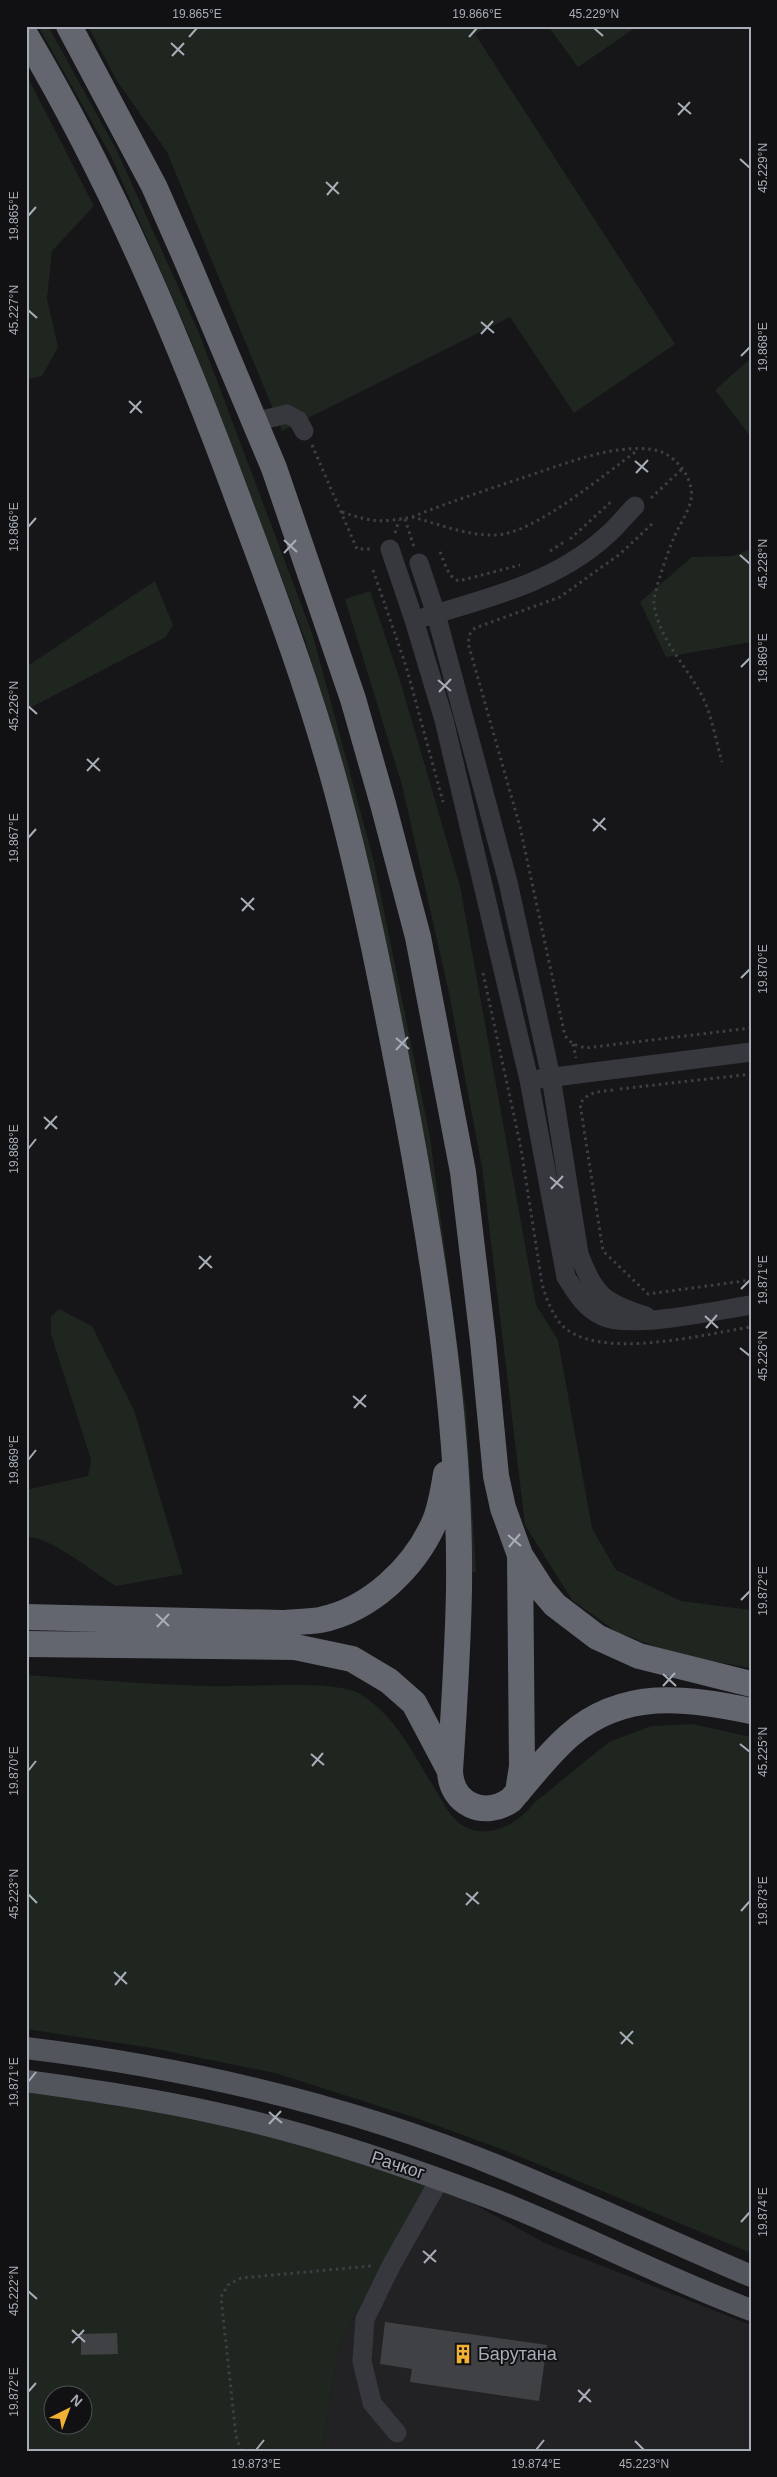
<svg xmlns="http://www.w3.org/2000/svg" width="777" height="2477" font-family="Helvetica,sans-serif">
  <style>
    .built { fill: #222225 }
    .green { fill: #1e261f; fill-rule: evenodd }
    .building { fill: #404145 }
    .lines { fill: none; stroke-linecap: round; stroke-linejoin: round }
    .path { stroke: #3d3f44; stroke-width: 3; stroke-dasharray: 2.5 4; stroke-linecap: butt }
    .minor { stroke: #37383d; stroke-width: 19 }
    .major { stroke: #53555c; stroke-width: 22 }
    .highway { stroke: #63666e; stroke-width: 26 }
    .ticks { fill: none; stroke: #a8adb8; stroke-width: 2 }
    .labels { text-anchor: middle; stroke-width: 4; stroke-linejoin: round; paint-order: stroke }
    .street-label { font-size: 18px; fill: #a8adb8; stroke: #111113 }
    .poi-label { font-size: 18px; fill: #a8adb8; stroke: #111113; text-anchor: start }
    .neatline { fill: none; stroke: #a8adb8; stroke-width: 2 }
    .ticks-label { font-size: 12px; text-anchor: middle; fill: #a8adb8 }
  </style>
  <rect width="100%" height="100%" fill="#161618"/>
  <path class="built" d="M432 2181 547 2244 751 2325 750 2451H322L340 2341Z"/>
  <path class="green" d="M38 26H48L117 151 199 333 313 636 374 862 430 1137 466 1411 476 1572 468 1571 366 864 305 639 190 338 111 156Z
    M88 26H489L475 34 675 344 574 413 510 317 282 431 167 152 117 81Z
    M548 26H638L578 67Z
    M26 74 94 206 52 251 47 299 58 347 42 376 26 380Z
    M751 358V437L715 390Z
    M751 549V642L666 657 640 602 692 557 733 556Z
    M155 581 173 625 166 637 26 710V667Z
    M370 591 399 677 460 886 536 1305 558 1340 592 1528 616 1570 681 1601 751 1610V1668L678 1655 617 1632 572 1600 525 1525 482 1167 449 993 402 785 345 599Z
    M59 1309 92 1326 134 1410 183 1574 116 1586C94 1573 49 1535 26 1537V1490L88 1476 91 1460 51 1334V1316Z
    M26 1675C85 1679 144 1684 204 1686 238 1688 332 1679 358 1693 396 1714 414 1757 437 1792 443 1802 449 1815 459 1823 484 1842 517 1826 534 1803L609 1742 651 1726 692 1724 751 1737V2253L504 2150 416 2118 275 2073 152 2048 26 2029Z
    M26 2090 148 2097 432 2181 340 2341 322 2451H26ZM52 2394H82V2424H52Z"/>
  <path class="building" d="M385 2322 547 2345 539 2401 410 2382 412 2369 380 2364Z
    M117 2333 118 2354 81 2355V2334Z"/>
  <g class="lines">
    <path class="path" d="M312 445 357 549H373
      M651 498 682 469
      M342 512C371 522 381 523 412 517 447 503 483 491 519 479 557 467 614 442 655 450 672 453 689 472 691 489 694 504 683 518 677 531 671 542 653 593 654 603 658 642 693 671 707 707 713 724 717 744 722 762
      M412 517C439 524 467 536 495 535 533 535 606 473 638 450
      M405 519 414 547
      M652 524 620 554 560 597 475 628 470 634 468 643 520 827 565 1036 573 1044 585 1048 751 1028
      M395 533 399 520
      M570 539 613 500
      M550 551 564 542
      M440 552C445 563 448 578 459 581L520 565
      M373 570 406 666 443 802
      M483 973 521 1148 542 1284C546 1298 551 1311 560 1323 594 1363 704 1334 751 1327
      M573 1044 576 1058
      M620 1089 751 1074
      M613 1090C599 1092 588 1091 580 1104L603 1251 648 1294 751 1280
      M241 2451 236 2436 221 2297 228 2285 241 2278 371 2266"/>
    <path class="minor" d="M254 422 287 414 298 420 304 431
      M390 549 414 620 444 720 529 1080 566 1277C576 1293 584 1307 602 1316 629 1330 718 1310 751 1305
      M419 563 436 614 508 882 551 1077 579 1254C594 1295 604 1303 646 1316
      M425 617C488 598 555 582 605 537 616 528 625 516 635 506
      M539 1079 751 1052
      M397 2433 372 2403 362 2361 365 2319 392 2264 440 2179"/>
    <path class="major" d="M26 2048C189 2068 353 2106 505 2169 587 2203 669 2241 751 2276
      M26 2081C90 2090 153 2099 215 2113 309 2133 401 2164 490 2198 578 2232 662 2277 751 2310"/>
    <path class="highway" d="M69 26 154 186 187 261 274 468 353 699 383 804 418 937 463 1172 483 1341 496 1476 503 1508 520 1555 543 1591 555 1605 597 1637 639 1656 751 1684
      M26 36C114 185 181 344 241 507 276 600 311 694 337 791 366 899 387 1009 408 1120 436 1271 461 1435 459 1589 458 1650 454 1710 450 1771 451 1804 484 1819 511 1800 530 1778 548 1754 570 1735 623 1689 687 1697 751 1711
      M26 1617 282 1623C294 1622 308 1622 320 1620 370 1610 414 1568 434 1523 441 1508 443 1490 446 1474
      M26 1644 295 1647 352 1659 389 1681 414 1703 450 1771
      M518 1792 522 1766 520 1556"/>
  </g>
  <path class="ticks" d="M594 28 603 36M189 37 197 28M469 37 477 28M171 43 184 55M172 56 184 43M678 103 691 114M678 115 690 102M740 159 750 168M326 182 339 194M327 195 338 182M28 216 36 207M28 310 37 318M481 322 494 333M481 334 493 321M741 356 750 347M129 401 142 413M130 413 141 401M635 461 648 472M636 473 648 460M28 527 36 518M284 540 297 552M284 553 296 540M740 555 750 564M741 667 750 658M438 680 451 691M439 692 451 679M28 706 37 714M87 759 100 771M87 771 99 758M593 819 606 830M593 831 605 818M28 838 36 829M241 898 254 910M242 911 254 898M741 978 750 969M396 1038 409 1049M396 1050 408 1037M44 1117 57 1129M45 1129 57 1116M28 1149 36 1139M550 1177 563 1188M551 1189 563 1176M199 1256 212 1268M199 1269 211 1256M741 1289 750 1280M705 1316 718 1328M706 1328 717 1315M740 1348 750 1356M353 1396 366 1407M354 1408 366 1395M28 1460 36 1450M508 1535 521 1546M509 1547 520 1534M741 1600 750 1591M156 1614 169 1626M157 1627 169 1614M663 1674 676 1686M663 1686 675 1673M740 1744 750 1752M311 1754 324 1765M312 1766 323 1753M28 1771 36 1761M466 1893 479 1904M28 1894 37 1903M466 1905 478 1892M741 1911 750 1901M114 1972 127 1984M115 1985 126 1972M620 2032 633 2044M621 2044 633 2031M28 2082 36 2072M269 2112 282 2123M269 2124 281 2111M741 2222 750 2212M423 2251 436 2262M424 2263 436 2250M28 2291 37 2299M72 2330 85 2342M72 2343 84 2330M578 2390 591 2402M28 2392 36 2383M579 2402 590 2389M635 2441 644 2450M256 2450 264 2440M536 2450 544 2440"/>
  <defs>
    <symbol id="building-bare" viewBox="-9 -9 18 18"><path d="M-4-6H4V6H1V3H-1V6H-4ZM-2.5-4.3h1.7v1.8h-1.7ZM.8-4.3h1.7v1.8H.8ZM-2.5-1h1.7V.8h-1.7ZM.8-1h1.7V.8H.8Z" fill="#f2b134" stroke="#111113" stroke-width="2.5" paint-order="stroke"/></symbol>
  </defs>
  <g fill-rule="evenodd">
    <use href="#building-bare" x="449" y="2340" width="28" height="28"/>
  </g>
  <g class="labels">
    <g class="street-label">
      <text transform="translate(398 2165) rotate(18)" y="6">Рачког</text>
    </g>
    <g class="poi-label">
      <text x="478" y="2360">Барутана</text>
    </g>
  </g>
  <rect width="777" height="2477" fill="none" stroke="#111113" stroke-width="55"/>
  <g transform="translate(68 2410) rotate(42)"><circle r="24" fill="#111113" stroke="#4d4f55"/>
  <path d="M0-4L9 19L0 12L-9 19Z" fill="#f2b134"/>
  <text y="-8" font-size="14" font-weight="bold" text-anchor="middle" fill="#a8adb8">N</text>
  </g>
  <rect x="28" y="28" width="722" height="2422" class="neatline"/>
  <g class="ticks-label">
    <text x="197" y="18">19.865°E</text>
    <text x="477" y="18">19.866°E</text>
    <text x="594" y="18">45.229°N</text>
    <text transform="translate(763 168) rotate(-90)" y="4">45.229°N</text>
    <text transform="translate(14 216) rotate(-90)" y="4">19.865°E</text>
    <text transform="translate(14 310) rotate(-90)" y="4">45.227°N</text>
    <text transform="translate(763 347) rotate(-90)" y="4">19.868°E</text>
    <text transform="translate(14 527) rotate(-90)" y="4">19.866°E</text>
    <text transform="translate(763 564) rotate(-90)" y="4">45.228°N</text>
    <text transform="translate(763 658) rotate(-90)" y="4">19.869°E</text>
    <text transform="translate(14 706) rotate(-90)" y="4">45.226°N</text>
    <text transform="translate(14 838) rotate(-90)" y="4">19.867°E</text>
    <text transform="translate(763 969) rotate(-90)" y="4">19.870°E</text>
    <text transform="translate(14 1149) rotate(-90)" y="4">19.868°E</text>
    <text transform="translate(763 1280) rotate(-90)" y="4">19.871°E</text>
    <text transform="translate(763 1356) rotate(-90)" y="4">45.226°N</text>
    <text transform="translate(14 1460) rotate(-90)" y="4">19.869°E</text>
    <text transform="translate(763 1591) rotate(-90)" y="4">19.872°E</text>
    <text transform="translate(763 1752) rotate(-90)" y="4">45.225°N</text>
    <text transform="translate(14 1771) rotate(-90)" y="4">19.870°E</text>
    <text transform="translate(14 1894) rotate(-90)" y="4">45.223°N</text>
    <text transform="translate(763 1901) rotate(-90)" y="4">19.873°E</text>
    <text transform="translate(14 2082) rotate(-90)" y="4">19.871°E</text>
    <text transform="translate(763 2212) rotate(-90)" y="4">19.874°E</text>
    <text transform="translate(14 2291) rotate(-90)" y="4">45.222°N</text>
    <text transform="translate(14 2392) rotate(-90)" y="4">19.872°E</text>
    <text x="256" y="2468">19.873°E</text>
    <text x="536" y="2468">19.874°E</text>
    <text x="644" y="2468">45.223°N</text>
  </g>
</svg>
